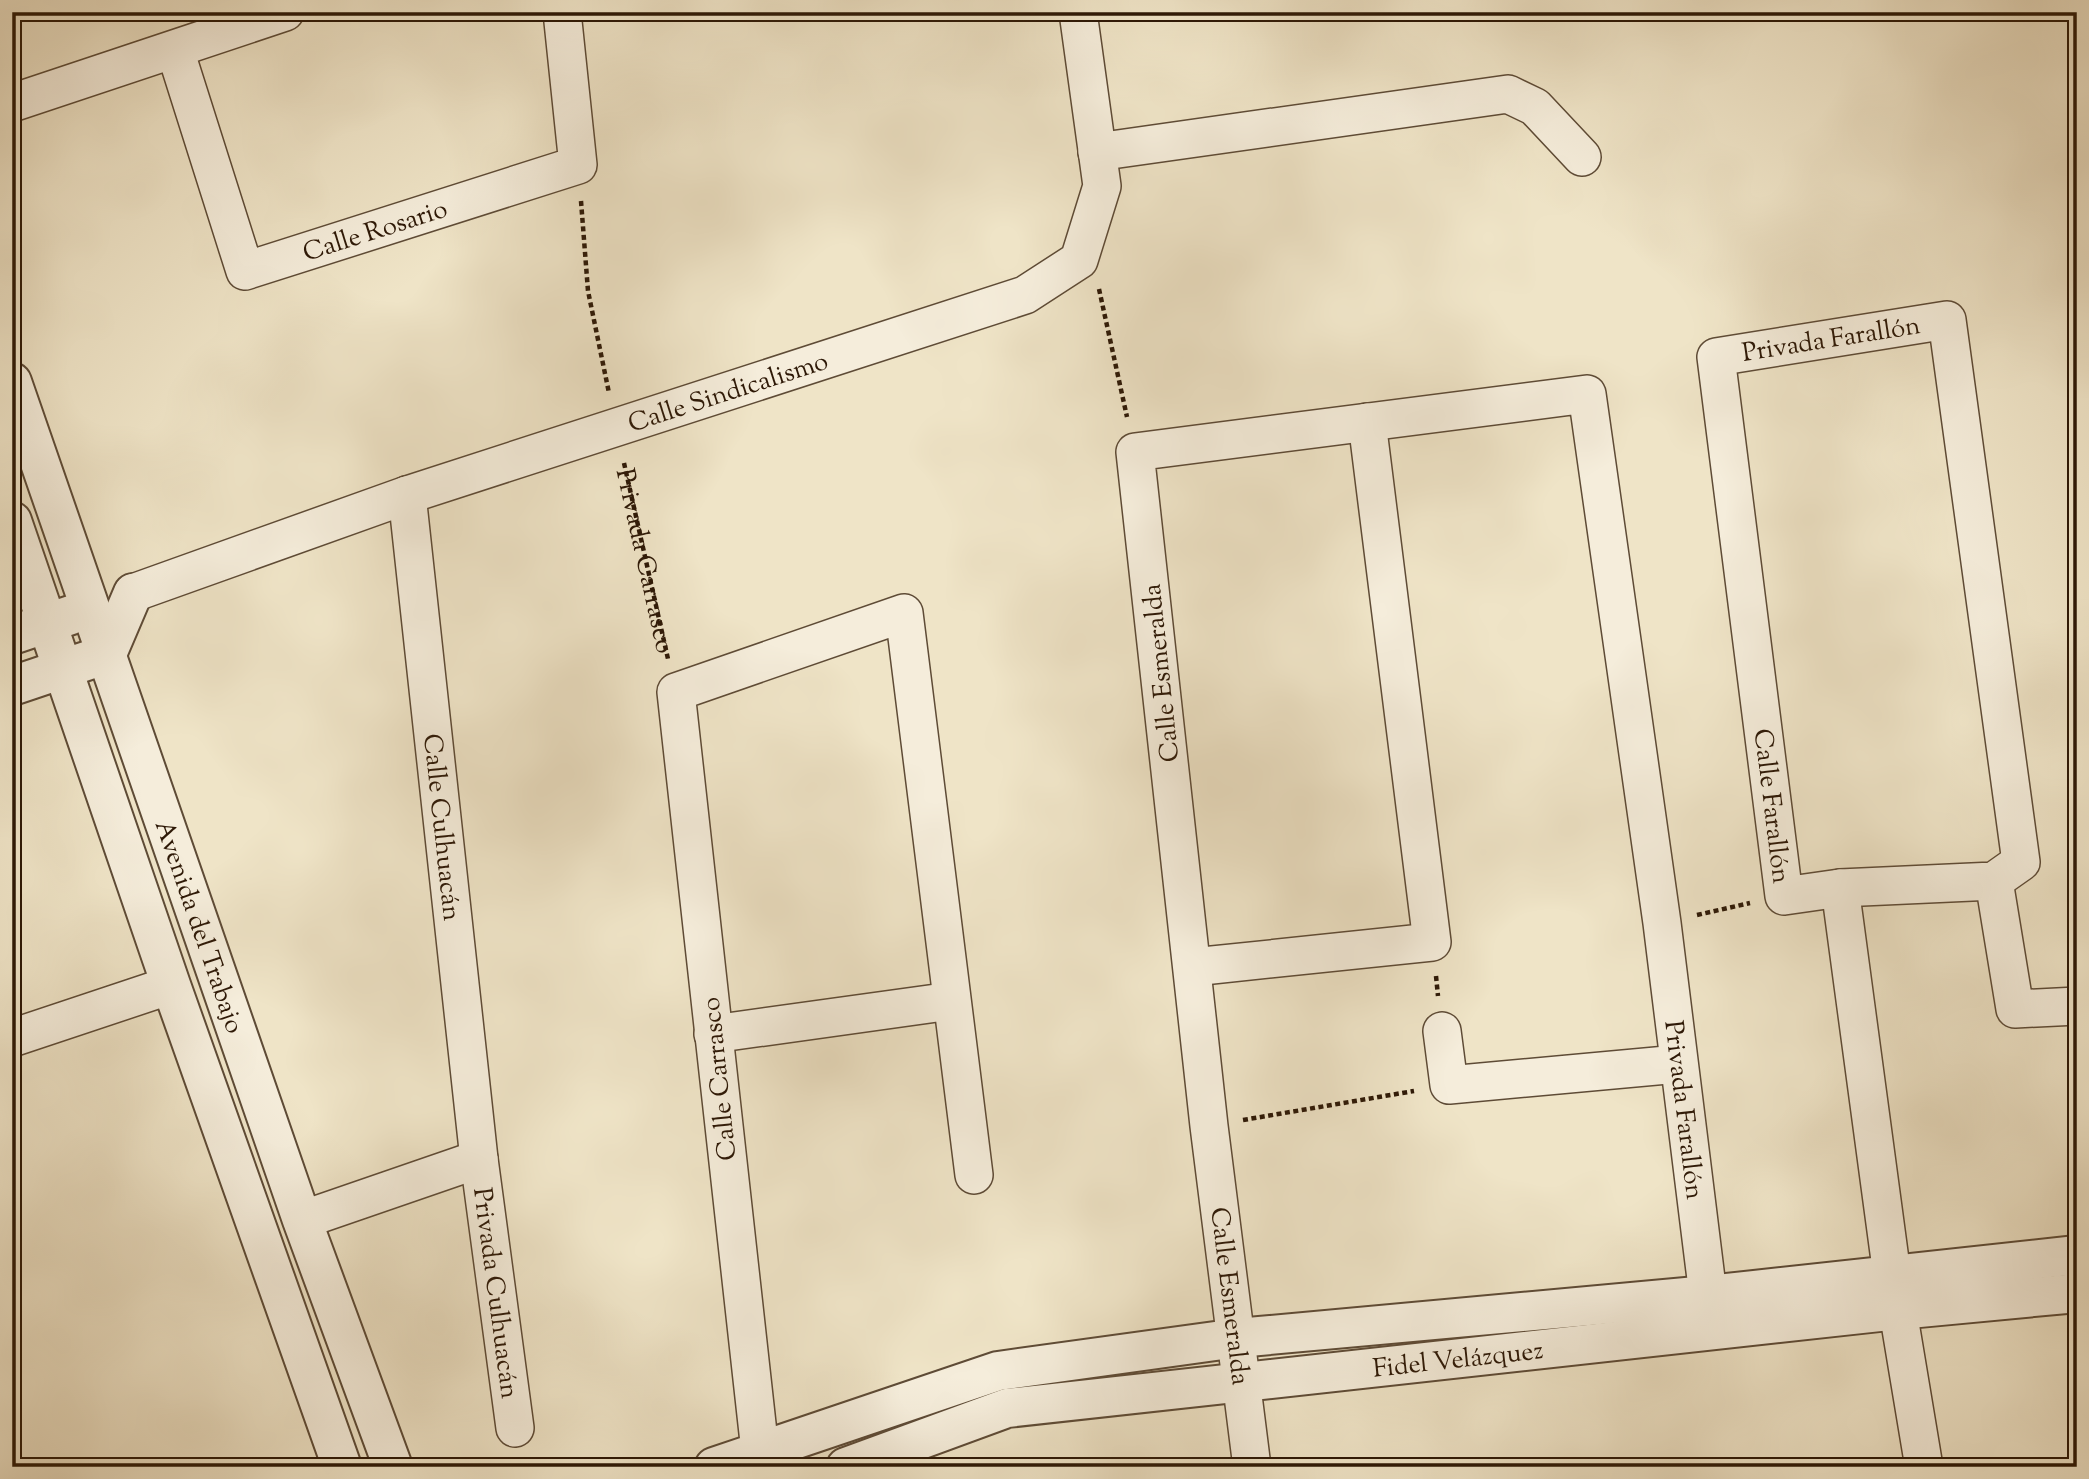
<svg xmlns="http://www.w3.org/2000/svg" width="2089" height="1479" font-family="'Sorts Mill Goudy',serif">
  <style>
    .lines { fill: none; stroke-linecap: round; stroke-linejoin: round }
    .minor-casing { stroke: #5e4b36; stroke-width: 40 }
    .tertiary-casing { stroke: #5e4b36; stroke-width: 42 }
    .path { stroke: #2d1806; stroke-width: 4.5; stroke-dasharray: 5 3.5; stroke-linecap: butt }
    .minor { stroke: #f5eddb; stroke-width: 37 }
    .tertiary { stroke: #f5eddb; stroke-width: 38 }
    .labels { text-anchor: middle; stroke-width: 5; stroke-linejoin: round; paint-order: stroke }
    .street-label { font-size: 26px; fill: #2d1806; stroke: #f5eddb }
  </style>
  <rect width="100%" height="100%" fill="#efe4c7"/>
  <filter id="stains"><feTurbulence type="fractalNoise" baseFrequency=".00286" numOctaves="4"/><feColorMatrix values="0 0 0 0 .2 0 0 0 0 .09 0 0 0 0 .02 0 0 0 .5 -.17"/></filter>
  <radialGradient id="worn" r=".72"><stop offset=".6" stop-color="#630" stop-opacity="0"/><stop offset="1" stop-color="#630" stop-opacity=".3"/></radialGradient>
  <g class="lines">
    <defs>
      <g id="minor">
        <path id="s2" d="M175 50 245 271 578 165 562 12"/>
        <path d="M12 103 285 12"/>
        <path d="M1097 152 1508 94 1535 107 1582 157"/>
        <path d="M1947 320 2021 862 1994 881 1840 888 1784 896 1716 357Z"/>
        <path id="s3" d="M407 495 479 1159 515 1428"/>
        <path id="s4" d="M133 593 407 495 1025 295 1079 260 1102 186 1078 12"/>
        <path d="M1994 881 2015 1009 2077 1006"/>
        <path d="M1840 888 1892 1275 1924 1467"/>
        <path d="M1193 967 1432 942 1367 422"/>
        <path d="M1442 1031 1449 1085 1678 1064"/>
        <path d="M713 1034 951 1001"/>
        <path d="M12 1038 171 985"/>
        <path d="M302 1220 479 1159"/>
        <path d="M763 1467 760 1451 676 692 904 613 974 1175"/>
        <path id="s5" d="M1252 1467 1209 1126 1135 452 1587 394 1662 923 1708 1295"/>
      </g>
      <g id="tertiary">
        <path id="s6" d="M12 382 302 1220 393 1467"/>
        <path d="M12 521 171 985 342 1467"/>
        <path d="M12 635 71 615"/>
        <path d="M12 686 107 654 133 593"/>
        <path d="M714 1467 998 1371 1237 1338 1708 1295 2077 1255"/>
        <path id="s7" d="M846 1467 1007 1408 1898 1310 2077 1293"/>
      </g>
    </defs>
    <use href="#minor" class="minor-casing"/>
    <use href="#tertiary" class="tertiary-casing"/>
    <g class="path">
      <path d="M581 201 588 291 609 393"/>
      <path d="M1099 289 1127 417"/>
      <path id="s1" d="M624 463 668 659"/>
      <path d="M1697 915 1750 903"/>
      <path d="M1436 976 1438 996"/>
      <path d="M1243 1120 1414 1091"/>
    </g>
    <use href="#minor" class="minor"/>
    <use href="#tertiary" class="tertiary"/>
  </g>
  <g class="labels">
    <g class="street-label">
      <text dy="9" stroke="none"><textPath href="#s2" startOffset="368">Calle Rosario</textPath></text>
      <text transform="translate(1831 338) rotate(-9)" y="9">Privada Farallón</text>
      <text dy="9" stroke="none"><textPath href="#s4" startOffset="628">Calle Sindicalismo</textPath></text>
      <text dy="9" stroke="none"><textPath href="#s1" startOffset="100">Privada Carrasco</textPath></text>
      <text transform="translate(1160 673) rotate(-96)" y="9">Calle Esmeralda</text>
      <text transform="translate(1773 806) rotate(83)" y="9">Calle Farallón</text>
      <text dy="9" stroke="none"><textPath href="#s3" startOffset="334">Calle Culhuacán</textPath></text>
      <text dy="9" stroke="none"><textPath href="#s6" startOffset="576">Avenida del Trabajo</textPath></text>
      <text transform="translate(718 1079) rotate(-96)" y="9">Calle Carrasco</text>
      <text dy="9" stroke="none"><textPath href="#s5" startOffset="2200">Privada Farallón</textPath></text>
      <text dy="9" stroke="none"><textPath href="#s3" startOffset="803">Privada Culhuacán</textPath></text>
      <text transform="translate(1231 1296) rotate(83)" y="9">Calle Esmeralda</text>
      <text dy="9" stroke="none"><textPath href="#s7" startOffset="625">Fidel Velázquez</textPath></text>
    </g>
  </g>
  <rect width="2089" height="1479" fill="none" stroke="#efe4c7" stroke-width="42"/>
  <rect x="14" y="14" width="2061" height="1451" fill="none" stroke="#2d1806" stroke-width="3.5"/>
  <rect x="21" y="21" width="2047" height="1437" fill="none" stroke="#2d1806" stroke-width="2"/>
  <rect width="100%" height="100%" filter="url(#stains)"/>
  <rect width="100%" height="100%" fill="url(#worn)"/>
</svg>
